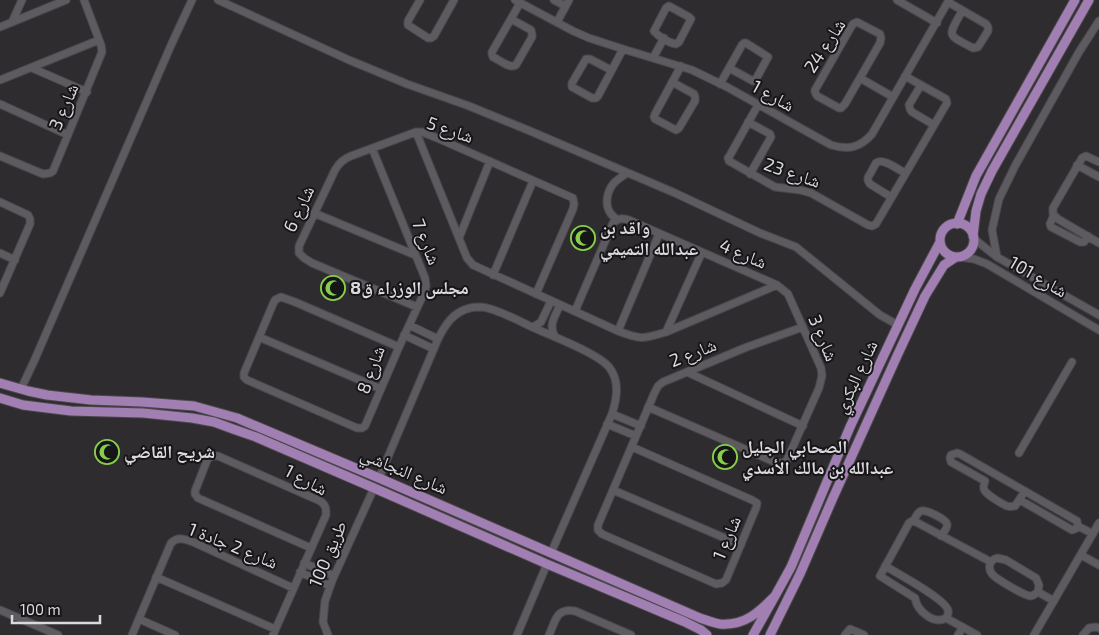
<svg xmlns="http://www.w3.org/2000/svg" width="1099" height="635" font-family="'Exo 2','Noto Naskh Arabic',sans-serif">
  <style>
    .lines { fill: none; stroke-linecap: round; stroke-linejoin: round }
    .minor-casing { stroke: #4a474b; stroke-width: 9 }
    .major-casing { stroke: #4a474b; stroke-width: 11 }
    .minor { stroke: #5e5b60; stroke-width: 7 }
    .major { stroke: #a17fb3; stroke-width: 9 }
    .labels { text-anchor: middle; stroke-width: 4; stroke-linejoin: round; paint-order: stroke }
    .street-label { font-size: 18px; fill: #dbd9dd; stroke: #161517 }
    .poi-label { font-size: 18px; font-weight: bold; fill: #dbd9dd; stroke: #161517; text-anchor: start }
  </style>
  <rect width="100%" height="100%" fill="#2f2c30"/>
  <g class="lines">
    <defs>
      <path id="minor" d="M218 0 349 60 407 84 469 106 530 131 675 193 760 233 796 247 880 315 898 325
        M420 0 408 21V25L428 38H431L434 36 454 0
        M515 0 573 31 589 38 623 49 692 70 727 87 831 145C848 150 860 148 872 134L949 0
        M554 0 565 6
        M897 0 937 23
        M948 2 986 24 988 27V31L978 47 973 48C946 34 948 37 962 11
        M669 6 689 17 691 19 679 42 676 44C669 43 659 37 654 31L666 8Z
        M511 19 531 30 532 34V37L516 65C509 69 500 60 493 57L492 54V52L520 3
        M12 22 22 0
        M557 22 569 0
        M857 22 880 34 881 38 880 43 845 104 841 108H839L817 96 815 92V90L851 27 853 24Z
        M0 27 66 0
        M653 58 664 38
        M32 68 87 92
        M611 70 590 59H586L572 83V87L592 98H596L598 96 623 49
        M860 78 893 97
        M0 80 99 40
        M672 82 694 94 695 97V101L679 128 676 130 655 119 654 117 655 114 681 66
        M720 84 742 45 744 43H746L768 57 756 79 753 81 729 68
        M921 85 909 105 910 109 912 112 934 125
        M0 104 68 135
        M758 105 729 157 728 158 729 161 775 187 800 190 811 193 868 225 872 226 876 224 947 103 946 99 905 76
        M748 122 770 134 771 137 750 174
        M416 132 467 258 473 265 618 331C641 340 643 339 666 332L777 285
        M372 148 425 278 426 286 424 293 399 347 365 426 362 428H357L247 380 244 377V373L273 304 275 300 281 297 295 302 399 347
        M0 156 43 174 50 173 53 171 102 52 101 45 84 0
        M1099 162 1086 156 1082 158 1053 208V214L1058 219 1099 243
        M1077 165 1099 177
        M891 197 870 184C867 180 867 178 870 174 872 171 874 166 876 163 882 157 899 170 905 173
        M0 202 28 215 30 219V224L0 293
        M314 213 415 255
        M1054 215 1050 224 1051 227 1080 242H1084L1088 236
        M617 220C615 218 613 216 611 214 604 205 607 191 614 183 618 179 623 176 627 173
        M459 238 490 161
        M973 238 997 257 1099 315
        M0 253 15 260
        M960 257 974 259 987 264 1099 330
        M997 257 992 230 999 199 1015 166 1079 52 1099 21
        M493 275 533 181
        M417 307 312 263 304 258 299 253V246L335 170C339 163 343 159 351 156L416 132H422L437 138 573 198 574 204 573 209 536 294
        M575 311 613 223C618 218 622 218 629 220L777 285 788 294 821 368 822 376 819 388 787 460 783 463H777L648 407
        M409 325 438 339
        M533 327 541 322 551 301
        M618 331 659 234
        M666 332 702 252
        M404 335 434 349
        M259 337 381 389
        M555 337C548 324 555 317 560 305
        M687 372 803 426
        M21 389 35 359 172 43 192 0
        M612 414 641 426
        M607 424 636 436
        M632 447 752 500 757 503 756 508 726 580 722 583 716 584 602 534 598 530V525L654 394 658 386 663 382 747 347 803 327
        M1019 453 1072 362
        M379 478 438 339C445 325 453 312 470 308 473 307 478 307 481 307 496 308 521 322 534 328 552 336 597 353 609 367 620 381 617 398 612 414L551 553
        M613 490 741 545
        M1025 491 1015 506C1012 506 1011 507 1007 506 1002 504 985 494 984 489 983 487 984 484 985 481L951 462 950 458 951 455 957 453 960 454 1077 521 1078 526 1093 534
        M1020 500 1072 530 1075 529 1078 526
        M914 521C915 518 917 513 921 511 925 509 946 519 947 524 948 528 943 533 941 536
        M1081 555 1099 565
        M997 558 1006 560 1036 578 1039 585 1038 592C1035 594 1035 595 1031 596 1025 596 996 579 992 574 987 567 990 560 997 558Z
        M304 563 334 576
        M885 566C897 573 945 599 948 610 949 614 948 614 946 618
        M300 572 330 586
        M156 577 275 629
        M1038 592 1054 601
        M0 610 58 635
        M946 618C934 625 917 611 915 598L880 576 909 523 912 521 916 522 991 562
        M946 618 977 635
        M139 619 175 635
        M132 635 171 543C178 536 184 539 193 542L293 588
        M273 635 326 515C326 508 326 505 320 501L218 456H213L208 458 195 491V494L198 498 311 548
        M328 635 323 622 325 601 332 581 345 552 374 488
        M517 635 547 564
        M549 635C556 620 556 608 575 611L631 635
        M845 635 850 629 864 635
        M958 635 963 627
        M1034 635 1099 523
        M1083 635 1089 628 1096 627 1099 628"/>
      <path id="major" d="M940 240a17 17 0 1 1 34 0a17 17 0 1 1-34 0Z
        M957 224 976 176 1075 0
        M973 236 976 211 981 194 992 171 1089 0
        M0 383 28 391 47 395 91 400 142 402 194 406 237 418 379 478 700 618C706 620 713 623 720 624 745 626 759 612 775 596
        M0 398 23 405 71 411 143 413 192 418 214 422 233 429 256 437 374 488 547 564 685 622 701 630 707 635
        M753 635 775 596 791 567 850 427 915 289 940 242
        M770 635 800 574 832 500 897 356 925 296 944 265 956 257"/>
    </defs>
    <use href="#minor" class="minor-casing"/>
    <use href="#major" class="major-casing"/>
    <use href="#minor" class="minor"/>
    <use href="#major" class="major"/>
  </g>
  <defs>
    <symbol id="mosque-ring" viewBox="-11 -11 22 22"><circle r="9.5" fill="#161517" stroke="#87cf4b" stroke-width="1.5"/><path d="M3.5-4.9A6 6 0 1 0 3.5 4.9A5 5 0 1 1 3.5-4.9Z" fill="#87cf4b"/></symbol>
  </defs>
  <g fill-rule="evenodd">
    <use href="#mosque-ring" x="569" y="224" width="28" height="28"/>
    <use href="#mosque-ring" x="319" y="274" width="28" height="28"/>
    <use href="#mosque-ring" x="93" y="438" width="28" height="28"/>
    <use href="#mosque-ring" x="711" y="443" width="28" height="28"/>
  </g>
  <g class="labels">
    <g class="street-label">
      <text transform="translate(825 46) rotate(-57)" y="6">شارع 24</text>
      <text transform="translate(773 96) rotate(29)" y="6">شارع 1</text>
      <text transform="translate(64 107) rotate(-67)" y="6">شارع 3</text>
      <text transform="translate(450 130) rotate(19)" y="6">شارع 5</text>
      <text transform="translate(792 173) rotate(19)" y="6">شارع 23</text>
      <text transform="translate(299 209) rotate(-65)" y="6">شارع 6</text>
      <text transform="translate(426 242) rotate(68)" y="6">شارع 7</text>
      <text transform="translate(743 254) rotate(23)" y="6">شارع 4</text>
      <text transform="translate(1038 277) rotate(30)" y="6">شارع 101</text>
      <text transform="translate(823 338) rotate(67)" y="6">شارع 3</text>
      <text transform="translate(693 353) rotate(-22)" y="6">شارع 2</text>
      <text transform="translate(371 370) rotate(-70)" y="6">شارع 8</text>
      <text transform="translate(856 377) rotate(-65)" y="6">شارع البكري</text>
      <text transform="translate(404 471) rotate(23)" y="6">شارع النجاشي</text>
      <text transform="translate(306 480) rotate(28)" y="6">شارع 1</text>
      <text transform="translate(727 538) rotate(-67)" y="6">شارع 1</text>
      <text transform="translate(233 546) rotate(22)" y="6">شارع 2 جادة 1</text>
      <text transform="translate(328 554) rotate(-67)" y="6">طريق 100</text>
    </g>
    <g class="poi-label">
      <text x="600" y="234">واقد بن<tspan x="600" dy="21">عبدالله التميمي</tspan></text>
      <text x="350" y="294">مجلس الوزراء ق8</text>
      <text x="742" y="453">الصحابي الجليل<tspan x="742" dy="21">عبدالله بن مالك الأسدي</tspan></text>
      <text x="124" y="458">شريح القاضي</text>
    </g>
  </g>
  <path d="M12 615v8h88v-8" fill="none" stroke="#dbd9dd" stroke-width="2.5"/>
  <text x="20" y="615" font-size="15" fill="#dbd9dd" stroke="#161517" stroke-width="4" paint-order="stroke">100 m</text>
</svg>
